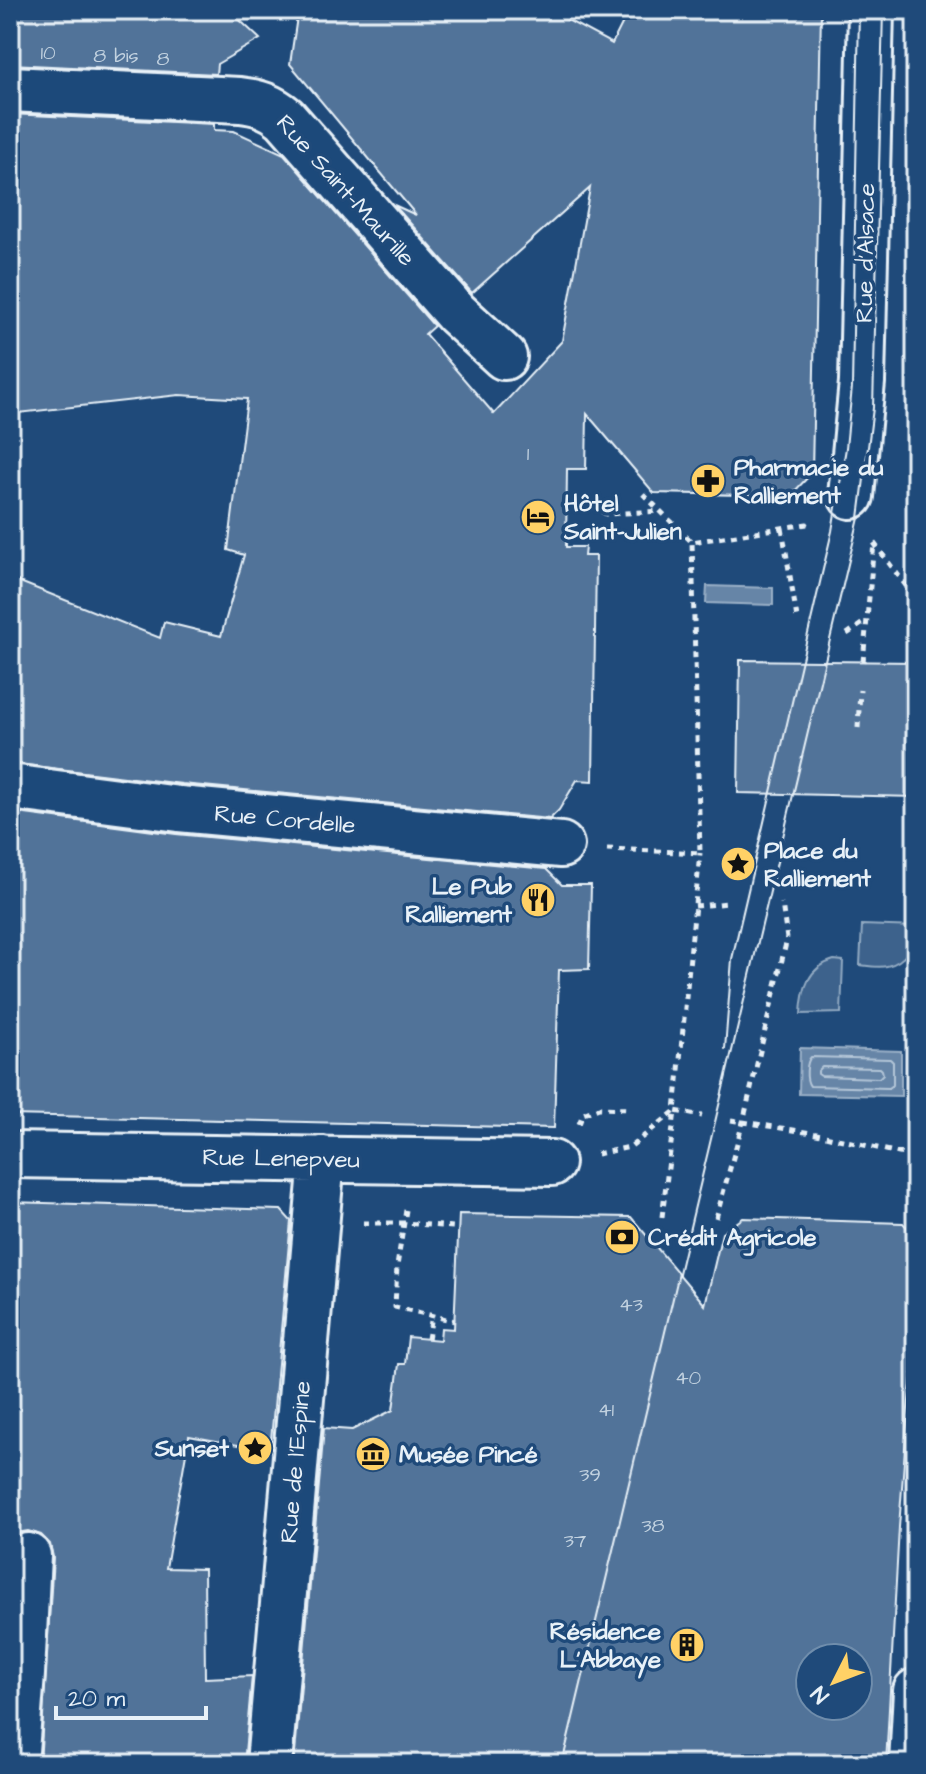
<svg xmlns="http://www.w3.org/2000/svg" width="926" height="1774" font-family="'Architects Daughter',sans-serif">
  <style>
    .green { fill: #3c628c; stroke: #92aac2; stroke-width: 2 }
    .water { fill: #6685a7; stroke: #9ab0c7; stroke-width: 2 }
    .lines { fill: none; stroke-linecap: round; stroke-linejoin: round }
    .shore { stroke: #b4c6d8; stroke-width: 2 }
    .building { fill: #517399; stroke: #e8f1f8; stroke-width: 2; fill-rule: evenodd }
    .minor-casing { stroke: #e8f1f8; stroke-width: 50 }
    .path { stroke: #e8f1f8; stroke-width: 5; stroke-dasharray: 6 6; stroke-linecap: butt }
    .minor { stroke: #1f4a7a; stroke-width: 44 }
    .tram { stroke: #e8f1f8; stroke-width: 2 }
    .labels { text-anchor: middle; stroke-width: 7; stroke-linejoin: round; paint-order: stroke }
    .number-label { font-size: 20px; fill: #c2d2e0 }
    .street-label { font-size: 24px; fill: #e8f1f8; stroke: #1f4a7a }
    .poi-label { font-size: 24px; font-weight: bold; fill: #e8f1f8; stroke: #1f4a7a; text-anchor: start }
  </style>
  <rect width="100%" height="100%" fill="#1f4a7a"/>
  <filter id="ink" filterUnits="userSpaceOnUse"><feTurbulence type="fractalNoise" baseFrequency=".0125" numOctaves="2"/><feDisplacementMap in="SourceGraphic" scale="16" xChannelSelector="R" yChannelSelector="G"/><feConvolveMatrix kernelMatrix="1 2 1 2 8 2 1 2 1" color-interpolation-filters="sRGB"/></filter>
  <g filter="url(#ink)">
    <path class="green" d="M862 925 916 927C916 945 905 962 887 966 879 968 868 966 860 965Z
      M834 960 843 961 841 1013 801 1014C802 990 808 967 834 960Z"/>
    <path class="water" d="M707 586 773 588V605L706 603Z
      M800 1048 901 1051V1096L799 1094Z"/>
    <g class="lines">
      <path class="shore" d="M811 1057 890 1059 893 1062V1085L889 1088 810 1086C805 1080 806 1062 811 1057Z
        M822 1067 880 1068 882 1070 883 1074 879 1078 821 1076 818 1074V1071Z"/>
    </g>
    <path class="building" d="M10 10H229L260 39 217 64 216 74 10 64Z
      M298 10H549L612 44 629 10H821L812 473 790 496 654 493 587 414 586 469H567L566 547H585L584 556H596L593 781 577 780 559 810 550 819 182 784 10 763V578L160 638 164 622 221 636 244 555 228 550 247 399 179 395 10 414V114L214 124V130L234 131 284 154 434 326 425 334 494 414 562 341 590 188 472 293 394 205 416 215 290 64Z
      M740 660 916 662V797L738 793Z
      M10 812 176 834 546 869 562 885H591L589 969 559 970 554 1128 10 1115Z
      M10 1202 281 1210 291 1221 270 1451 189 1436 166 1568 204 1569 205 1678 252 1676 244 1764H40L53 1557 50 1544 41 1535 28 1531 17 1533 10 1540Z
      M459 1214 631 1217 705 1305 722 1233 743 1218 903 1223 916 1237 915 1354 908 1409 899 1527 886 1764H294L324 1428 352 1430 393 1410 399 1364H405L408 1337 440 1340 441 1328 454 1329ZM810 1658H858V1706H810Z"/>
    <g class="lines">
      <defs>
        <path id="minor" d="M10 89 240 100C258 102 271 106 285 118L456 313 504 357
          M851 496 862 382 871 10
          M10 787 179 809 561 845
          M10 1155 552 1163
          M15 1764 22 1674 28 1556
          M269 1764 322 1159
          M912 1764 916 1691"/>
      </defs>
      <use href="#minor" class="minor-casing"/>
      <path class="path" d="M643 494 692 542 807 524 812 526
        M582 497 606 514 660 511
        M782 528 797 618
        M874 543 916 599
        M847 634 866 621
        M863 662 874 543
        M858 728 860 690
        M607 849 700 853 692 542
        M695 906 729 903
        M731 1120 812 1133 916 1157
        M579 1124 583 1114 599 1108 630 1109
        M597 1154 630 1147 675 1111 700 853
        M406 1210 397 1266 395 1307 455 1321
        M662 1217 675 1111 702 1116
        M716 1218 743 1122 787 939 782 903
        M363 1223H405L454 1227
        M428 1339 432 1315"/>
      <use href="#minor" class="minor"/>
      <path class="tram" d="M725 1049 732 959 832 531 846 448 852 387 859 10
        M562 1764 859 518 873 408 883 10"/>
    </g>
  </g>
  <defs>
    <symbol id="pharmacy-disc" viewBox="-11 -11 22 22"><circle r="9.5" fill="#ffd166" stroke="#1f4a7a"/><path d="M-2-6h4v4h4v4h-4v4h-4v-4h-4v-4h4Z" fill="#111"/></symbol>
    <symbol id="hotel-disc" viewBox="-11 -11 22 22"><circle r="9.5" fill="#ffd166" stroke="#1f4a7a"/><path d="M-6-4.5h1.5V1H6V5H4.5V3h-9V5H-6ZM-4 0a1.8 1.8 0 1 1 3.6 0ZM.5 0V-2.5h3Q6-2.5 6 0Z" fill="#111"/></symbol>
    <symbol id="sight-disc" viewBox="-11 -11 22 22"><circle r="9.5" fill="#ffd166" stroke="#1f4a7a"/><path d="M0-6L1.8-2.2L6-1.7L2.9 1.2L3.7 5.4L0 3.3L-3.7 5.4L-2.9 1.2L-6-1.7L-1.8-2.2Z" fill="#111"/></symbol>
    <symbol id="restaurant-disc" viewBox="-11 -11 22 22"><circle r="9.5" fill="#ffd166" stroke="#1f4a7a"/><path d="M-5-6h1v4h1v-4h1v4h1v-4h1v5L-1.5 .5V6h-2V.5L-5-1ZM5-6V6H3V1.5H1.5Q1.5-4 5-6Z" fill="#111"/></symbol>
    <symbol id="bank-disc" viewBox="-11 -11 22 22"><circle r="9.5" fill="#ffd166" stroke="#1f4a7a"/><path d="M-6-4H6V4H-6ZM0-2.3a2.3 2.3 0 1 0 0 4.6a2.3 2.3 0 1 0 0-4.6Z" fill="#111"/></symbol>
    <symbol id="museum-disc" viewBox="-11 -11 22 22"><circle r="9.5" fill="#ffd166" stroke="#1f4a7a"/><path d="M0-6L6-3V-2H-6V-3ZM-5-1h2V3h-2ZM-1-1h2V3h-2ZM3-1h2V3H3ZM-6 4H6V6H-6Z" fill="#111"/></symbol>
    <symbol id="building-disc" viewBox="-11 -11 22 22"><circle r="9.5" fill="#ffd166" stroke="#1f4a7a"/><path d="M-4-6H4V6H1V3H-1V6H-4ZM-2.5-4.3h1.7v1.8h-1.7ZM.8-4.3h1.7v1.8H.8ZM-2.5-1h1.7V.8h-1.7ZM.8-1h1.7V.8H.8Z" fill="#111"/></symbol>
  </defs>
  <g fill-rule="evenodd">
    <use href="#pharmacy-disc" x="688" y="461" width="40" height="40"/>
    <use href="#hotel-disc" x="518" y="497" width="40" height="40"/>
    <use href="#sight-disc" x="718" y="844" width="40" height="40"/>
    <use href="#restaurant-disc" x="518" y="880" width="40" height="40"/>
    <use href="#bank-disc" x="602" y="1217" width="40" height="40"/>
    <use href="#sight-disc" x="235" y="1428" width="40" height="40"/>
    <use href="#museum-disc" x="353" y="1434" width="40" height="40"/>
    <use href="#building-disc" x="667" y="1625" width="40" height="40"/>
  </g>
  <g class="labels">
    <g class="number-label">
      <text x="48" y="59">10</text>
      <text x="116" y="62">8 bis</text>
      <text x="163" y="65">8</text>
      <text x="528" y="460">1</text>
      <text x="631" y="1311">43</text>
      <text x="688" y="1384">40</text>
      <text x="606" y="1416">41</text>
      <text x="590" y="1481">39</text>
      <text x="653" y="1532">38</text>
      <text x="575" y="1547">37</text>
    </g>
    <g class="street-label">
      <text transform="translate(346 190) rotate(48)" y="8">Rue Saint-Maurille</text>
      <text transform="translate(865 253) rotate(-89)" y="8">Rue d'Alsace</text>
      <text transform="translate(285 819) rotate(5)" y="8">Rue Cordelle</text>
      <text transform="translate(281 1158) rotate(1)" y="8">Rue Lenepveu</text>
      <text transform="translate(295 1462) rotate(-85)" y="8">Rue de l'Espine</text>
    </g>
    <g class="poi-label">
      <text x="734" y="475">Pharmacie du<tspan x="734" dy="28">Ralliement</tspan></text>
      <text x="564" y="511">Hôtel<tspan x="564" dy="28">Saint-Julien</tspan></text>
      <text x="764" y="858">Place du<tspan x="764" dy="28">Ralliement</tspan></text>
      <text x="512" y="894" text-anchor="end">Le Pub<tspan x="512" dy="28">Ralliement</tspan></text>
      <text x="648" y="1245">Crédit Agricole</text>
      <text x="229" y="1456" text-anchor="end">Sunset</text>
      <text x="399" y="1462">Musée Pincé</text>
      <text x="661" y="1639" text-anchor="end">Résidence<tspan x="661" dy="28">L'Abbaye</tspan></text>
    </g>
  </g>
  <rect width="926" height="1774" fill="none" stroke="#1f4a7a" stroke-width="40"/>
  <rect x="20" y="20" width="886" height="1734" fill="none" stroke="#e8f1f8" stroke-width="3" filter="url(#ink)"/>
  <g transform="translate(834 1682) rotate(228)"><circle r="38" fill="#1f4a7a" stroke="#6f8dac" stroke-width="2"/>
  <path d="M0-6L14 30L0 20L-14 30Z" fill="#ffd166"/>
  <text y="-12" font-size="22" font-weight="bold" text-anchor="middle" fill="#e8f1f8">N</text>
  </g>
  <path d="M56 1706v12h150v-12" fill="none" stroke="#e8f1f8" stroke-width="4"/>
  <text x="68" y="1706" font-size="24" fill="#e8f1f8" stroke="#1f4a7a" stroke-width="6" paint-order="stroke">20 m</text>
</svg>
